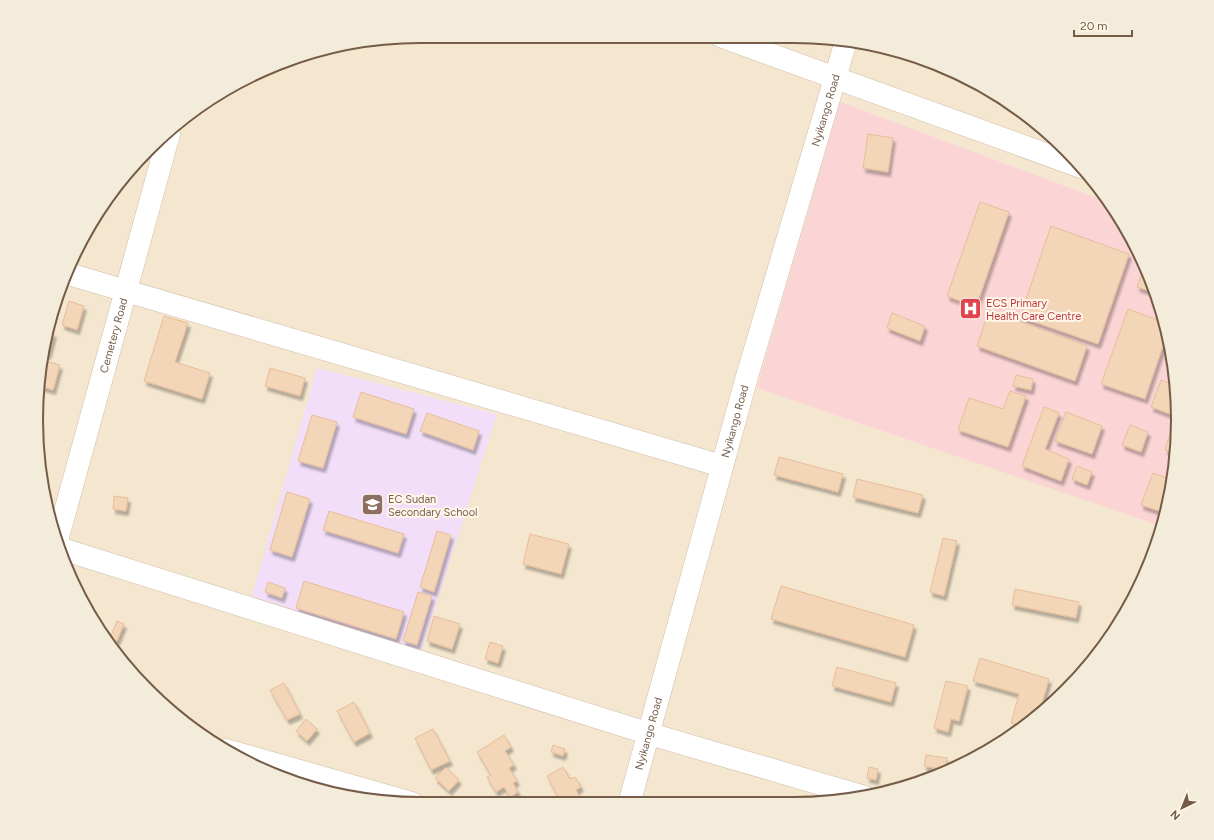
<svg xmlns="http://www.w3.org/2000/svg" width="1214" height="840" font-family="Figtree,sans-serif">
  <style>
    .residential { fill: #f5e7cf }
    .education { fill: #f2def9 }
    .medical { fill: #fbd4d5 }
    .building { fill: #f3d5b8; stroke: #e7bd98; filter: url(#shadow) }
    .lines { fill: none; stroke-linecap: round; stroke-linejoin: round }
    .minor-casing { stroke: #cfbda8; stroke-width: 23 }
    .tertiary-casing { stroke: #cfbda8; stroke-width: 23 }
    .minor { stroke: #fff; stroke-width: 22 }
    .tertiary { stroke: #fff; stroke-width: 22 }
    .labels { text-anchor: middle; stroke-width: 4; stroke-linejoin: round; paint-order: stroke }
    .street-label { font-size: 11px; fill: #755c47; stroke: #fff8e8 }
    .health-label { font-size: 11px; fill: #be3a42; stroke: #fff8e8; text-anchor: start }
    .education-label { font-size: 11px; fill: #785e54; stroke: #fff8e8; text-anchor: start }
    .rim { fill: none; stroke: #755c47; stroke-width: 2 }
  </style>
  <defs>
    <filter id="shadow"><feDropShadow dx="2.5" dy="4.5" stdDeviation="1" flood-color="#0004"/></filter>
  </defs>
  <rect width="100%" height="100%" fill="#fdf5e1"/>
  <path class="residential" d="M420 36H794L869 43 964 76 1066 149 1113 207 1171 345 1178 420 1171 495 1149 567 1113 634 1065 692 964 764 869 797 794 804H420L345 797 273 775 206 739 148 691 76 590 43 495 39 370 65 273 131 167 207 101 320 49Z"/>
  <path class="education" d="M317 368 497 414 421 651 252 596Z"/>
  <path class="medical" d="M840 102 1110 203 1113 207 1149 273 1171 345 1178 420 1171 495 1161 526 757 388Z"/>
  <path class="building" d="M868 134 893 138 888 172 863 168Z
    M980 202 1009 212 976 307 947 296Z
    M1051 226 1129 254 1098 344 1020 317Z
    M1145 265 1149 273 1155 293 1137 287Z
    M69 301 84 306 77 330 62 325Z
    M1128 309 1163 322 1167 334 1145 399 1101 384Z
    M989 310 1087 346 1075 381 977 346Z
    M892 313 925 326 920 341 887 328Z
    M164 316 188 323 175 362 210 373 202 399 144 381Z
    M49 332 54 333 48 355 44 353Z
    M42 360 60 365 53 390 40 386 39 370Z
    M270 368 305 378 300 396 265 386Z
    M1016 375 1033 379 1031 390 1013 386Z
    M1161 380 1175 385 1178 417 1151 407Z
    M1010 391 1026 396 1008 447 958 430 969 398 1003 409Z
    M361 392 414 409 406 434 353 417Z
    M1044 407 1059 413 1045 449 1069 459 1061 481 1022 466Z
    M1066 412 1102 426 1092 454 1055 441Z
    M427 413 479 431 473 450 420 431Z
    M312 415 337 422 323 468 298 461Z
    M1130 425 1148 432 1141 452 1122 445Z
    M1171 431 1177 433 1175 453 1165 450Z
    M779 457 843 474 838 492 774 475Z
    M1077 466 1092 472 1087 485 1072 479Z
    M1153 473 1172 480 1171 495 1165 513 1141 505Z
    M857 479 923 495 918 513 853 497Z
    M287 492 310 499 292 557 270 550Z
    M114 496 128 498 126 511 113 509Z
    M329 511 404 534 398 553 323 530Z
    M437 531 451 535 434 592 420 587Z
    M530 534 569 544 561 574 523 564Z
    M943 538 957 541 944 596 930 592Z
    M304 581 404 612 396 639 296 608Z
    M268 582 285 588 282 598 265 592Z
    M781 586 914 625 905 657 771 619Z
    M1015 589 1079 602 1076 618 1012 605Z
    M418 592 432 596 417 645 403 641Z
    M434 616 460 624 452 649 427 641Z
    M117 621 124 624 117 641 110 638Z
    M490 642 503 646 498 663 485 659Z
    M980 658 1049 679 1040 710 1019 725 1011 723 1019 694 973 681Z
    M837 667 896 683 891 702 832 686Z
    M946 681 968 686 959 721 951 719 948 732 934 728Z
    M284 683 300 714 287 720 270 690Z
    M354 702 370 733 354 742 337 711Z
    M306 719 317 729 307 741 296 731Z
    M433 729 450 761 431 770 415 738Z
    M504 735 511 747 505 751 514 765 509 768 517 781 513 783 518 792 510 797 504 787 496 792 487 777 491 775 477 752Z
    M553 745 565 749 563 756 551 752Z
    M926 755 947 758 945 770 924 766Z
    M446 767 459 780 449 791 435 778Z
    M563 767 570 779 575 777 581 787 576 790 583 803 580 804H562L547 776Z
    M869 767 878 769 876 780 867 778Z"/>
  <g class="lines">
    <defs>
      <g id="minor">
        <path d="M720 36 1081 167"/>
        <path d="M65 273 722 466"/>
        <path id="s1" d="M58 537 169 134"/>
        <path d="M62 549 650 734 865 797"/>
        <path d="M226 750 412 803"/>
      </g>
      <g id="tertiary">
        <path id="s2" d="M629 804 746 380 846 41"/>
      </g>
    </defs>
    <use href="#minor" class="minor-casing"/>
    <use href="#tertiary" class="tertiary-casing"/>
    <use href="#minor" class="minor"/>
    <use href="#tertiary" class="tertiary"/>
  </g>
  <defs>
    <symbol id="hospital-square" viewBox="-11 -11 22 22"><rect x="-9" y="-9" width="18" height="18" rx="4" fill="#e0444e" stroke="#fff8e8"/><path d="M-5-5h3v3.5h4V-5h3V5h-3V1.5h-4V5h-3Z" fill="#fff"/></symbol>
    <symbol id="school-square" viewBox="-11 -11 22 22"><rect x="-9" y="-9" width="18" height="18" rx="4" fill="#8d6e63" stroke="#fff8e8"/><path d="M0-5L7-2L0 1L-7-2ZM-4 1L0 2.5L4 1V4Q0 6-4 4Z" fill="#fff"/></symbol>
  </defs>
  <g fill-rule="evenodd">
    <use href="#hospital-square" x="958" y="296" width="25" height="25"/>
    <use href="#school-square" x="360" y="492" width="25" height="25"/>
  </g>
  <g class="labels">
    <g class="street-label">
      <text dy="4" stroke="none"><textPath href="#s2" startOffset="721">Nyikango Road</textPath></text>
      <text dy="4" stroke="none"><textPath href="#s1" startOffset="209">Cemetery Road</textPath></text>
      <text dy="4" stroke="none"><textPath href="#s2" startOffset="397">Nyikango Road</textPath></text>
      <text dy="4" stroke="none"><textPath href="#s2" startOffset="73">Nyikango Road</textPath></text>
    </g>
    <g class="health-label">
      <text x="986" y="307">ECS Primary<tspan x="986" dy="13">Health Care Centre</tspan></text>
    </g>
    <g class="education-label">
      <text x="388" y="503">EC Sudan<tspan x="388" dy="13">Secondary School</tspan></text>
    </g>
  </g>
  <path d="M0 0H1214V840H0ZM420 43H794A377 377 0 0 1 1171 420V420A377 377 0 0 1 794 797H420A377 377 0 0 1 43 420V420A377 377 0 0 1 420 43Z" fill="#f4ecdb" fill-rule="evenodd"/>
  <path class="rim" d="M420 43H794A377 377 0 0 1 1171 420V420A377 377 0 0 1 794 797H420A377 377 0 0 1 43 420V420A377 377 0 0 1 420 43Z"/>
  <g transform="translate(1182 808) rotate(223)" stroke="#fff8e8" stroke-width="3" paint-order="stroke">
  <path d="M0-3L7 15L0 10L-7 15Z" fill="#755c47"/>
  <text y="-6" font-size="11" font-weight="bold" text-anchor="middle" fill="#755c47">N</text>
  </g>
  <path d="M1074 30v6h58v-6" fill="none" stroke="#755c47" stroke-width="2"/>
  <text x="1080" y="30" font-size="12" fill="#755c47" stroke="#fff8e8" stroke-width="3" paint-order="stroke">20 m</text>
</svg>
